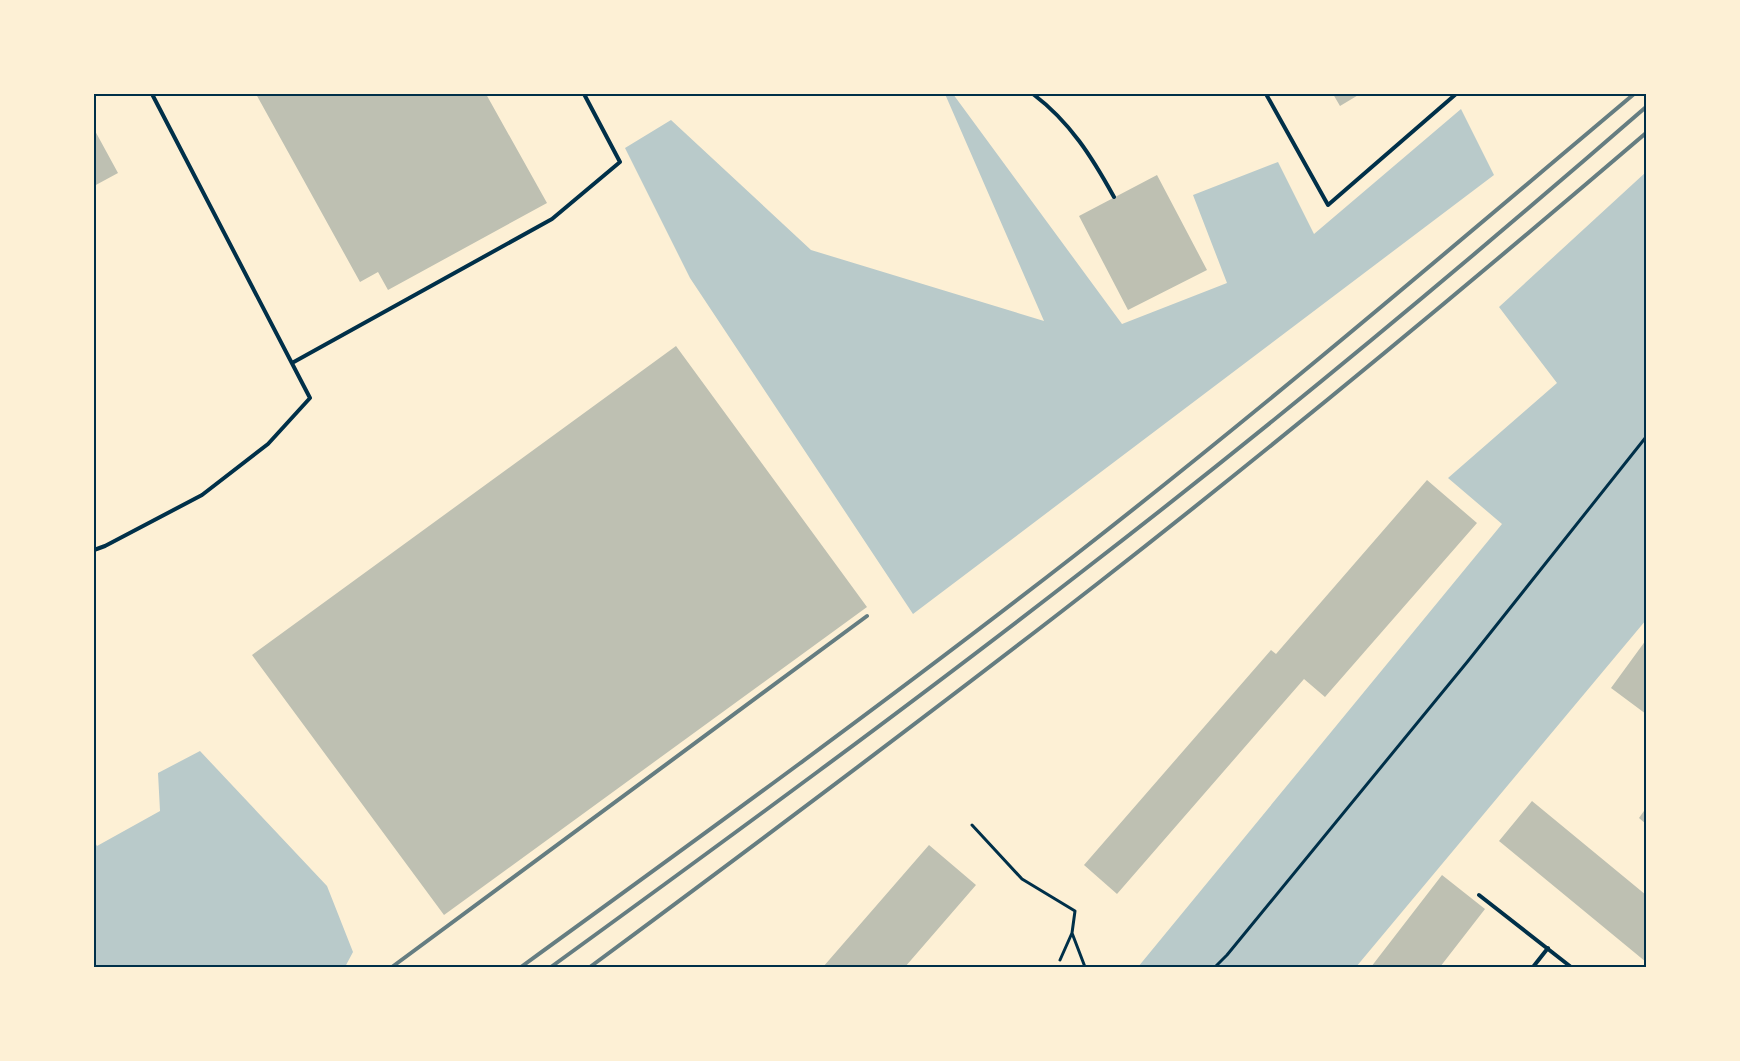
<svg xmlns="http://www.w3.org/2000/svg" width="1740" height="1061" font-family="'Titillium Web',sans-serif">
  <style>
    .green { fill: #b9caca }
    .building { fill: #bec0b2 }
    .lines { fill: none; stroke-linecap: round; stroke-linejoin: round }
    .path { stroke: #003049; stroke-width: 3 }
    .service { stroke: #003049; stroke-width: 4 }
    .rail { stroke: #657d81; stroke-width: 4 }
    .neatline { fill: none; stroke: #003049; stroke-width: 2 }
  </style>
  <rect width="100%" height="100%" fill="#fdf0d5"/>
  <path class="green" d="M945 94H953L1122 324 1227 283 1193 195 1278 162 1314 234 1461 109 1494 175 913 614 690 278 625 148 671 120 811 250 1044 321Z
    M1646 172V620L1356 967H1138L1502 524 1448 478 1557 383 1499 307Z
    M200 751 327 886 353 952 345 967H94V841L97 846 160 811 158 773Z"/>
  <path class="building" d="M256 94H486L547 203 388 290 378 272 360 282Z
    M1333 94H1360L1340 106Z
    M94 129 118 173 94 186Z
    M1157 175 1207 270 1128 310 1079 216Z
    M676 346 867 607 444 915 252 655Z
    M1427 480 1477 523 1325 697 1304 679 1117 894 1084 865 1271 650 1276 654Z
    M1646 640V714L1611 688Z
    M1532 801 1646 895V962L1499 841Z
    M1646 808V824L1639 818Z
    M929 845 976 885 905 967H823Z
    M1442 875 1485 909 1440 967H1371Z"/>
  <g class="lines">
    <path class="path" d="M972 825 1022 879 1075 911 1072 933 1060 960
      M1072 933 1085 967
      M1215 967 1227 955 1468 661 1646 437"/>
    <path class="service" d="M1033 94C1070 122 1092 157 1114 197
      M1266 94 1328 205 1456 94
      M292 363 552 219 620 162 584 94
      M94 550 105 546 202 495 268 444 310 398 152 94
      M1479 895 1571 967
      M1533 967 1548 948"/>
    <path class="rail" d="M392 967 867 616
      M521 967C707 832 893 697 1074 556 1265 407 1449 250 1634 94
      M551 967C730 837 909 706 1084 570 1276 422 1463 266 1646 107
      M590 967C760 841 930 714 1097 584 1284 438 1466 287 1646 133"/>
  </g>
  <rect width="1740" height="1061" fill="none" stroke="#fdf0d5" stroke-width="190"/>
  <rect x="95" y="95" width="1550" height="871" class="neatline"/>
</svg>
